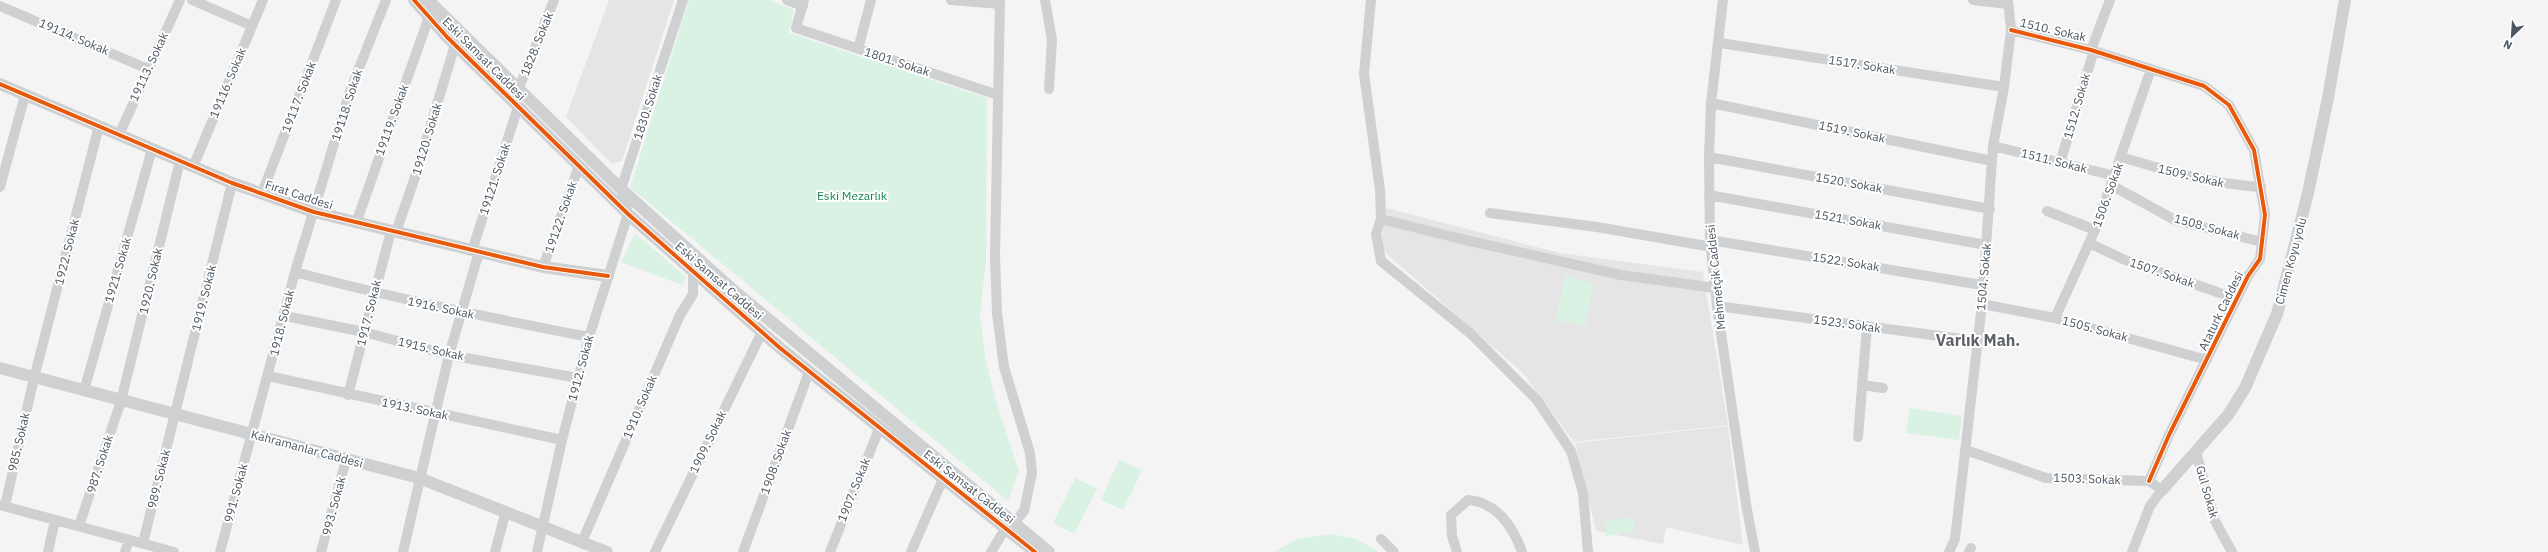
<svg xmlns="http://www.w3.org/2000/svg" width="2548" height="552" font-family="'IBM Plex Sans',sans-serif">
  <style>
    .education { fill: #e6e5e6 }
    .green { fill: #d9f2e3 }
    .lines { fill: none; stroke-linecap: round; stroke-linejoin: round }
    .minor { stroke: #ced0d2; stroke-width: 10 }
    .tertiary { stroke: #ced0d2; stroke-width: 12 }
    .cycleway-casing { stroke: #fff; stroke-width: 6 }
    .cycleway { stroke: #e8590c; stroke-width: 4 }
    .labels { text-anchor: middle; stroke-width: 4; stroke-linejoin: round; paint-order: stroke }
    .street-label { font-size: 12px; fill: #4a5661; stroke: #fff }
    .park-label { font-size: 12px; fill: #17864f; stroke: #fff }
    .district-label { font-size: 16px; font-weight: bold; fill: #5f6368; stroke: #fff }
  </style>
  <rect width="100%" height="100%" fill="#f4f4f4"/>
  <path class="education" d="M609 0H674L622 161 612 164 566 117Z
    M1386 208 1560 253 1703 272 1728 425 1574 442 1523 373 1381 249Z
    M1728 426 1743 545 1666 527 1663 544 1596 531 1575 443Z"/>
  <path class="green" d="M689 0H769L794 10 789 33 987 98 986 261 980 316 986 362 996 401 1019 471 1008 501 630 187Z
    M635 233 686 277 682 285 621 262Z
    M1565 276 1594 283 1585 326 1556 320Z
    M1910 408 1962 416 1959 440 1906 433Z
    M1119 460 1142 470 1123 510 1101 500Z
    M1075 478 1097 489 1074 534 1053 523Z
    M1633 517 1635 531 1606 536 1604 522Z
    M1329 534 1356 539 1379 552H1274L1298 539Z"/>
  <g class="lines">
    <path class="minor" d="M192 0 252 26
      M787 0 803 6
      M804 0 796 28 998 95
      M951 0 1000 4
      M1045 0 1052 40 1049 89
      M1371 0 1364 74 1380 190 1381 219 1376 234 1381 261 1470 333 1537 400 1571 451 1583 493 1588 552
      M1723 0 1711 103 1709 157 1710 240 1717 306 1746 504 1755 552
      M1973 0 2008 4
      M0 6 148 69
      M2011 30 2091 50 2204 86 2229 105 2254 150 2265 215 2260 259 2248 276 2169 435 2149 481
      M1720 43 2004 87
      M858 49 871 0
      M2091 50 2110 0
      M519 88 554 0
      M1711 103 1992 161
      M119 135 180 0
      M1993 146 2115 176
      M1709 157 1990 209
      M2121 157C2168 171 2212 184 2261 187
      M2060 163 2094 50
      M193 167 263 0
      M2111 185 2175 220 2262 242
      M0 187 25 95
      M262 193 336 0
      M1709 195 1986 245
      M2047 211 2095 230
      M1490 213 1597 227 1712 247
      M1381 219 1457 238 1621 275 1715 288
      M356 223 429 17
      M396 232 414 180 455 45
      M1710 240 1982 285
      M2089 243 2125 260 2237 299
      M472 251 518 107
      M543 267 579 166
      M295 272C392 298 490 318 589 337
      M1982 304 2055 318 2207 360
      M1717 306 1977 341
      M285 316 364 332 449 355 578 378
      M2055 318 2095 230 2151 69
      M268 376 562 440
      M1862 385 1883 388
      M84 391 152 149
      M348 395 391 231
      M1858 437 1867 326
      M1966 450 2046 478 2149 481 2162 490 2150 506 2132 552
      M2196 452 2215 521 2232 552
      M0 505 174 552
      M5 506 34 378 99 126
      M79 526 121 401 180 161
      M1381 539 1394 552
      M582 542 680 315 693 294V271
      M143 543 232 183
      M48 552 55 520
      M125 552 129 540
      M220 552 295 272 350 91 386 0
      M321 552 346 460
      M403 552 449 355 479 252
      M495 552 506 511
      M537 552 562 440 589 337 628 214 621 189 683 0
      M655 552 762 332
      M743 552 809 372
      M830 552 879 429
      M911 552 943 479
      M991 552 1005 529 1015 522 1024 511 1032 473 1030 453 1004 367 997 313 995 256 1000 0
      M1457 552 1452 536 1451 515 1468 500C1496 502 1513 526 1522 552
      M1949 552 1955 539 1982 304 1993 146 2004 87 2011 30 2008 0
      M1969 552 1971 548"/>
    <path class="tertiary" d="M414 0 447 37 628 214 780 348 1035 552
      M428 0 621 189 732 289 1049 552
      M0 84 232 183 314 212 543 267 608 276
      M0 368 419 478 607 552
      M2162 490 2228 415 2245 388 2277 314 2308 193 2328 98 2345 0"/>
    <defs>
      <path id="cycleway" d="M414 0 447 37 628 214 780 348 1035 552
        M2011 30 2091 50 2204 86 2229 105 2254 150 2265 215 2260 259 2248 276 2169 435 2149 481
        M0 84 232 183 314 212 543 267 608 276"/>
    </defs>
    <use href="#cycleway" class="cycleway-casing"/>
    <use href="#cycleway" class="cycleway"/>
  </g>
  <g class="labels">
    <g class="street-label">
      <text transform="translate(2053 30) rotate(13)" y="4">1510. Sokak</text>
      <text transform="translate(74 37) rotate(23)" y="4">19114. Sokak</text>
      <text transform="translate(537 44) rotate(-68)" y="4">1828. Sokak</text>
      <text transform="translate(484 59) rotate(45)" y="4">Eski Samsat Caddesi</text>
      <text transform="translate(897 62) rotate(18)" y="4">1801. Sokak</text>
      <text transform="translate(1862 65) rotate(9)" y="4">1517. Sokak</text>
      <text transform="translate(149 67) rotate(-65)" y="4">19113. Sokak</text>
      <text transform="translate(228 83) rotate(-67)" y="4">19116. Sokak</text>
      <text transform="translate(299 97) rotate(-69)" y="4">19117. Sokak</text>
      <text transform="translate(347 105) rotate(-72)" y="4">19118. Sokak</text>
      <text transform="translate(2077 106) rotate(-74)" y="4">1512. Sokak</text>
      <text transform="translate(648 107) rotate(-72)" y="4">1830. Sokak</text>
      <text transform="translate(392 120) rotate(-70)" y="4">19119. Sokak</text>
      <text transform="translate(1852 132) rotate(12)" y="4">1519. Sokak</text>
      <text transform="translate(427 139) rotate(-73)" y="4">19120. Sokak</text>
      <text transform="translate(2054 161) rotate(14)" y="4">1511. Sokak</text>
      <text transform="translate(2191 176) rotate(13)" y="4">1509. Sokak</text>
      <text transform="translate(495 179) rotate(-72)" y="4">19121. Sokak</text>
      <text transform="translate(1849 183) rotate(10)" y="4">1520. Sokak</text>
      <text transform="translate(299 195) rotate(18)" y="4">Fırat Caddesi</text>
      <text transform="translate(2108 195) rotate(-70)" y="4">1506. Sokak</text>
      <text transform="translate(561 217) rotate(-71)" y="4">19122. Sokak</text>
      <text transform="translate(1848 220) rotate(10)" y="4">1521. Sokak</text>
      <text transform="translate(2207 227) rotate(15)" y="4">1508. Sokak</text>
      <text transform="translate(67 252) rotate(-76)" y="4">1922. Sokak</text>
      <text transform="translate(2291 261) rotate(-75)" y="4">Cimen Koyu yolu</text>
      <text transform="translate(1846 262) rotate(9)" y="4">1522. Sokak</text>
      <text transform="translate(118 270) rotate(-74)" y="4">1921. Sokak</text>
      <text transform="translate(2162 273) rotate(19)" y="4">1507. Sokak</text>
      <text transform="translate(1716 277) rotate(-96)" y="4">Mehmetçik Caddesi</text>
      <text transform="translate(1984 277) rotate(-85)" y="4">1504. Sokak</text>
      <text transform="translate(151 281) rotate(-77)" y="4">1920. Sokak</text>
      <text transform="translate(719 281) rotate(41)" y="4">Eski Samsat Caddesi</text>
      <text transform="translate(204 298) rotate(-76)" y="4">1919. Sokak</text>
      <text transform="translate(441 308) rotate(12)" y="4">1916. Sokak</text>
      <text transform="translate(2221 311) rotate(-64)" y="4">Ataturk Caddesi</text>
      <text transform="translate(369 313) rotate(-76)" y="4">1917. Sokak</text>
      <text transform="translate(282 323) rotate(-76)" y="4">1918. Sokak</text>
      <text transform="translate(1847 324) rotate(8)" y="4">1523. Sokak</text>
      <text transform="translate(2095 329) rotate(15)" y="4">1505. Sokak</text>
      <text transform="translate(431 349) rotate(13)" y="4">1915. Sokak</text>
      <text transform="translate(581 368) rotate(-75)" y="4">1912. Sokak</text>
      <text transform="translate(640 407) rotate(-67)" y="4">1910. Sokak</text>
      <text transform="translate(415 409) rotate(12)" y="4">1913. Sokak</text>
      <text transform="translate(19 442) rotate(-77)" y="4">985. Sokak</text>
      <text transform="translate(708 442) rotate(-64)" y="4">1909. Sokak</text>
      <text transform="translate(307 449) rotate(15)" y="4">Kahramanlar Caddesi</text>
      <text transform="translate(776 462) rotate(-70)" y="4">1908. Sokak</text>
      <text transform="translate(100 464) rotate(-72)" y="4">987. Sokak</text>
      <text transform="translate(159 479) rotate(-76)" y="4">989. Sokak</text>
      <text transform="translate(2087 479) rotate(2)" y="4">1503. Sokak</text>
      <text transform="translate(969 487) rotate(38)" y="4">Eski Samsat Caddesi</text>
      <text transform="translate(854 490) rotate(-68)" y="4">1907. Sokak</text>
      <text transform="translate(2207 492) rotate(74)" y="4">Gul Sokak</text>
      <text transform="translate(236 493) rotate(-75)" y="4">991. Sokak</text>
      <text transform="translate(334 506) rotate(-75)" y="4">993. Sokak</text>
    </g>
    <g class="park-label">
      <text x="852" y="200">Eski Mezarlık</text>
    </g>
    <g class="district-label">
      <text x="1978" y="346">Varlık Mah.</text>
    </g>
  </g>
  <g transform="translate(2512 36) rotate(205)" stroke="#ffffff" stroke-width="3" paint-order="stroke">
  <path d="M0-3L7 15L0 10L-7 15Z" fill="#4a5661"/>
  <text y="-6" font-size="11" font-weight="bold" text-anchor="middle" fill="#4a5661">N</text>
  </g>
</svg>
